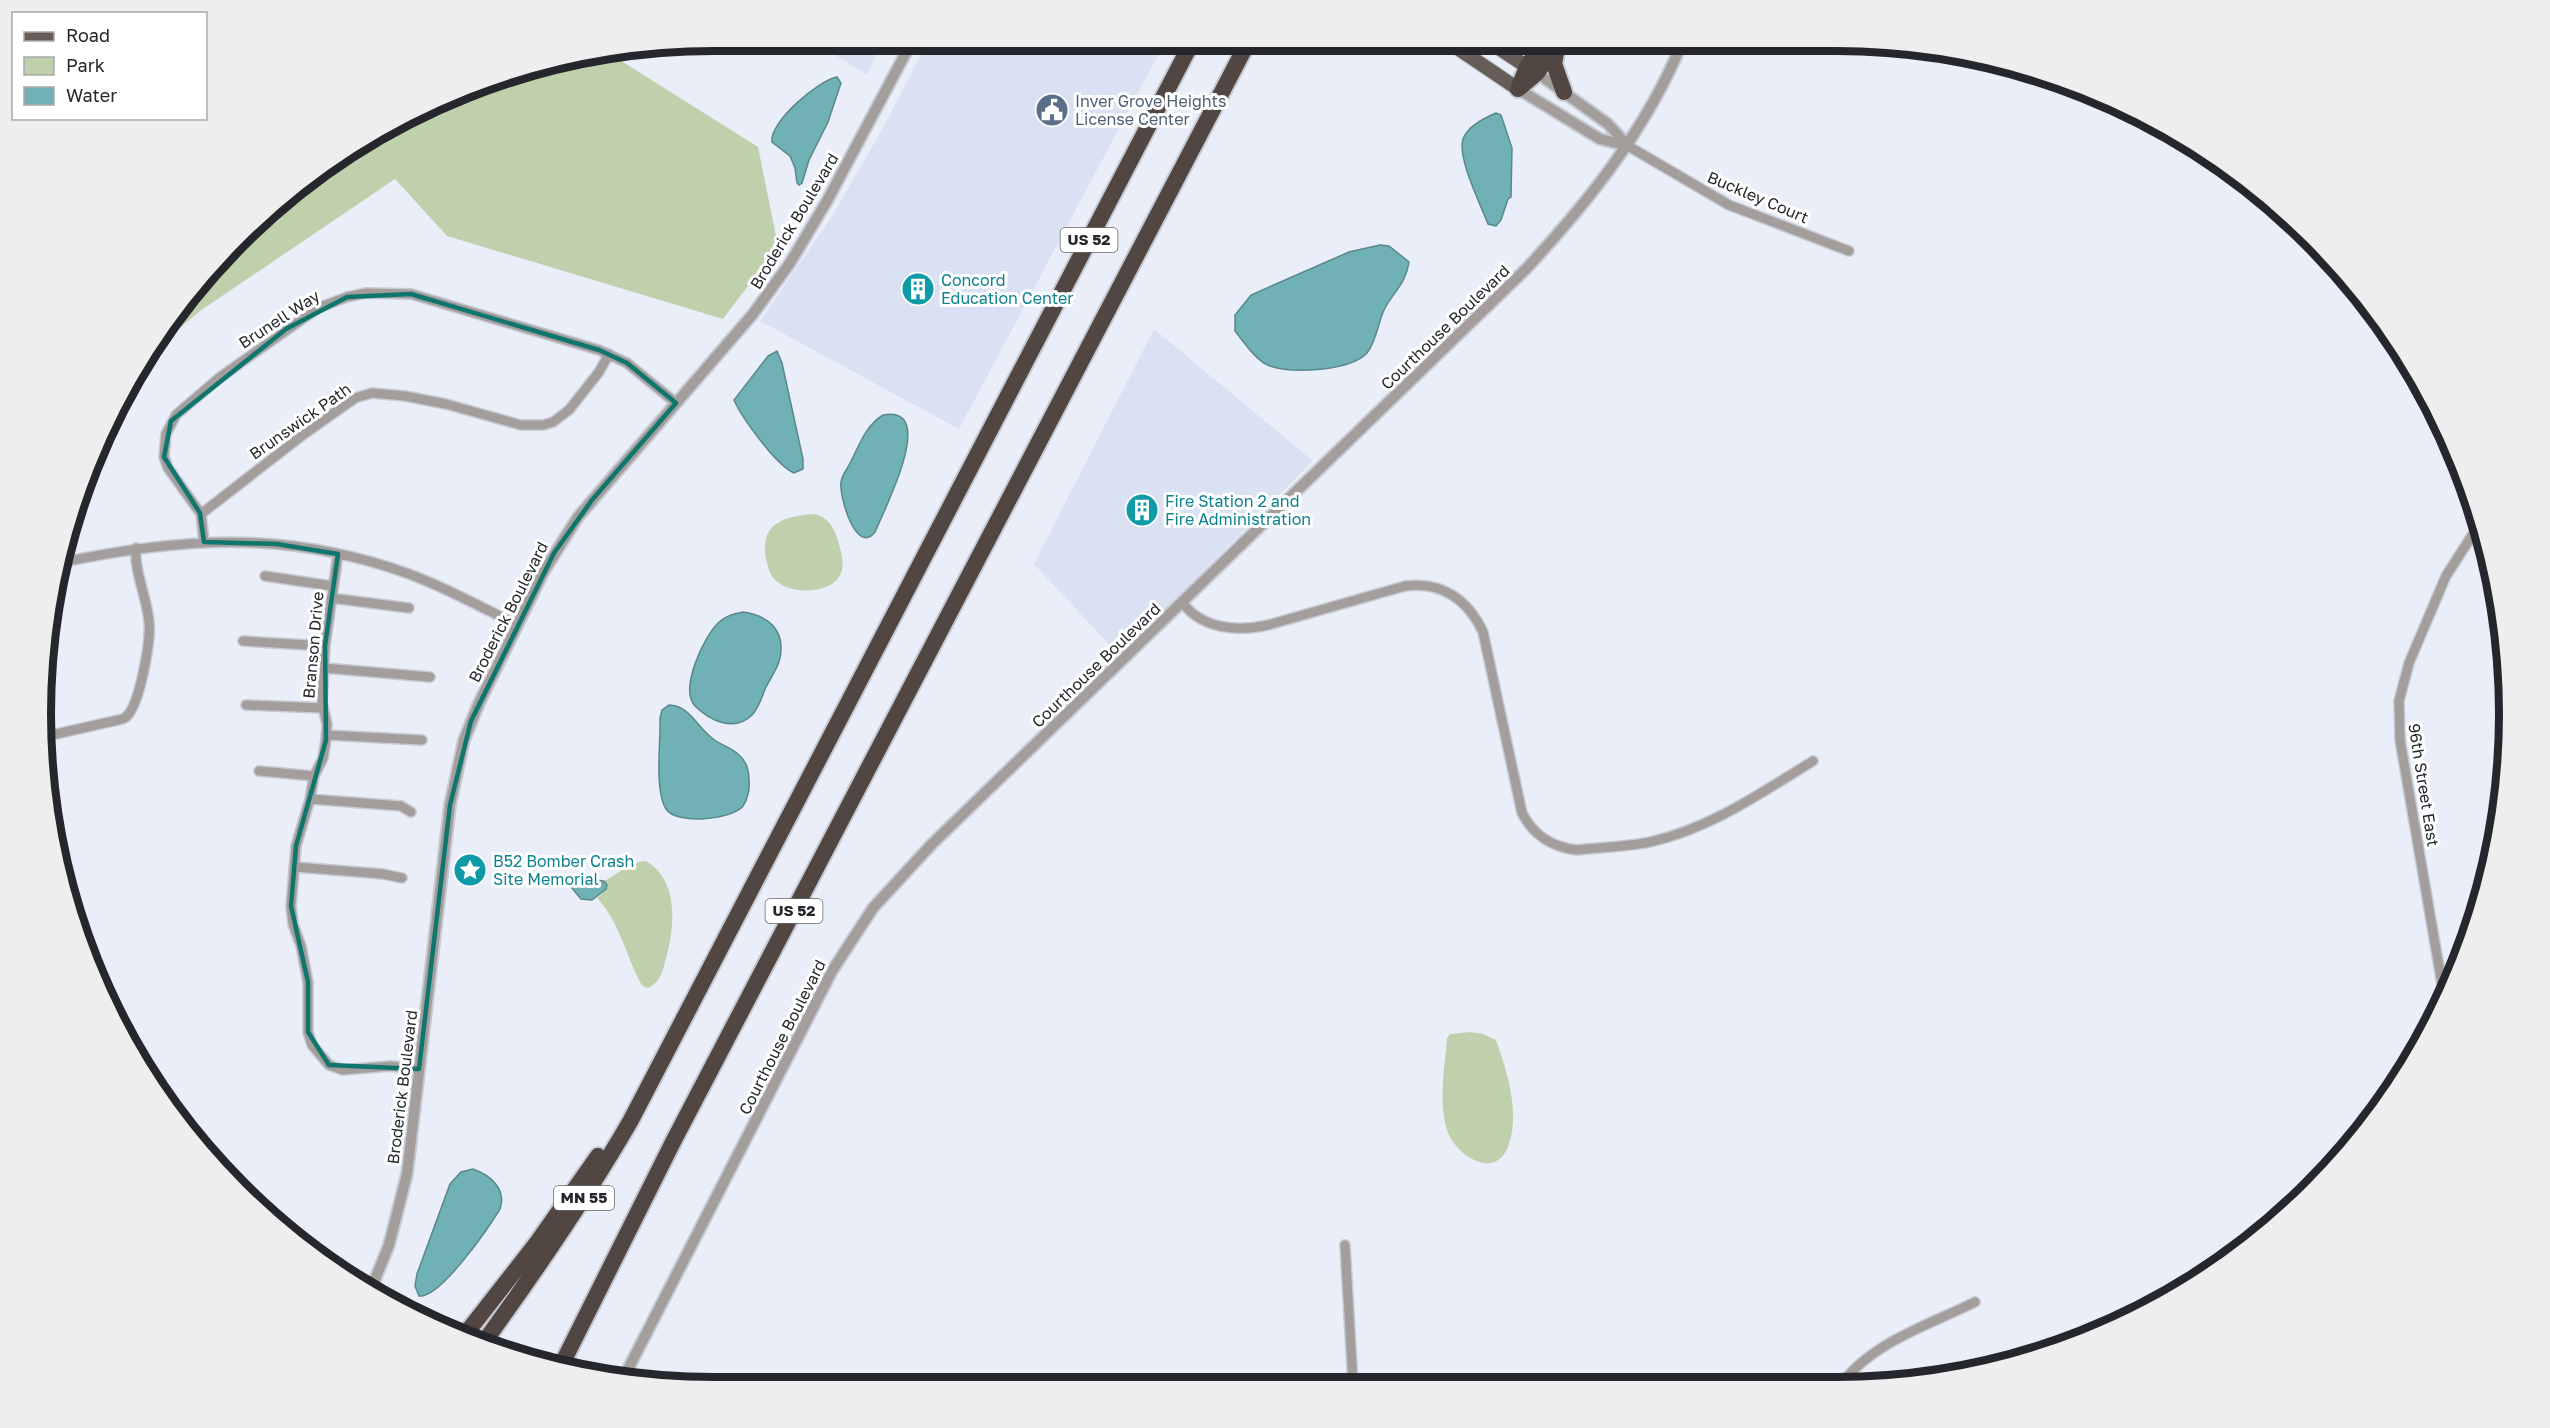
<svg xmlns="http://www.w3.org/2000/svg" width="2550" height="1428" font-family="'Golos Text',sans-serif">
  <style>
    .built { fill: #d9e1f3 }
    .green { fill: #bfd1ac }
    .water { fill: #6fb1b5; stroke: #59888c; stroke-width: 1.5 }
    .lines { fill: none; stroke-linecap: round; stroke-linejoin: round }
    .minor-casing { stroke: #c6cad4; stroke-width: 12 }
    .tertiary-casing { stroke: #c6cad4; stroke-width: 14 }
    .primary-casing { stroke: #c6cad4; stroke-width: 16 }
    .motorway-casing { stroke: #c6cad4; stroke-width: 20 }
    .minor { stroke: #a39e9b; stroke-width: 9 }
    .tertiary { stroke: #a39e9b; stroke-width: 10 }
    .primary { stroke: #665d59; stroke-width: 14 }
    .motorway { stroke: #514641; stroke-width: 16 }
    .marked { fill: none; stroke: #0f766e; stroke-width: 4.5; stroke-linejoin: round }
    .labels { text-anchor: middle; stroke-width: 6; stroke-linejoin: round; paint-order: stroke }
    .shield { fill: #fff; stroke: #67686b; stroke-width: 1.5 }
    .shield-label { font-size: 15px; font-weight: bold; fill: #26272c }
    .service-label { font-size: 16px; fill: #4e5e75; stroke: #fff; text-anchor: start }
    .street-label { font-size: 16px; fill: #26272c; stroke: #fff }
    .culture-label { font-size: 16px; fill: #0d838f; stroke: #fff; text-anchor: start }
    .rim { fill: none; stroke: #26272c; stroke-width: 8 }
  </style>
  <rect width="100%" height="100%" fill="#e9eef9"/>
  <path class="built" d="M1164 44 959 429 760 321 831 218 883 128 926 45Z
    M880 45 867 75 821 46Z
    M1154 329 1313 461 1119 655 1034 564Z"/>
  <path class="green" d="M624 47 623 62 758 147 778 246 723 319 447 236 395 179 200 311 143 359 154 340 238 238 304 179 416 110 498 76Z
    M816 514C829 519 834 527 838 541 841 552 846 566 839 577 828 596 777 596 769 570 755 527 778 516 816 514Z
    M646 861C679 880 675 927 666 958 663 970 660 984 647 988 643 986 643 987 640 982 626 955 619 921 597 898L603 893 607 885 604 881C619 874 629 862 646 861Z
    M1470 1032 1483 1034 1496 1040C1507 1071 1520 1112 1509 1144 1497 1182 1455 1156 1447 1130 1438 1101 1445 1067 1447 1038L1450 1034Z"/>
  <path class="water" d="M837 77 841 83 828 122 809 160 802 183 799 185 797 183 795 168 790 156 772 142C769 122 819 80 837 77Z
    M1496 113 1501 115 1512 148 1511 197 1508 199 1501 220 1496 226 1488 224C1481 205 1457 158 1463 139 1468 126 1484 118 1496 113Z
    M1380 245 1389 246 1409 262C1406 284 1393 292 1384 310 1378 323 1376 342 1367 353 1350 371 1293 374 1270 366 1256 361 1244 342 1235 331V315L1251 295 1349 252Z
    M777 351 782 363 803 459V469L794 473C776 465 742 418 734 400L768 356Z
    M883 415C940 404 882 514 875 532 856 556 839 496 841 482 842 475 846 471 849 465 859 447 864 427 883 415Z
    M743 612C767 615 786 630 780 658 778 668 771 677 766 687 762 696 759 708 752 715 734 733 709 720 695 706 679 689 704 637 718 623 725 616 733 614 743 612Z
    M669 705C689 705 698 728 712 738 720 745 731 747 739 755 746 761 749 771 749 780 750 788 748 799 743 806 732 820 676 825 666 809 654 790 661 741 660 718L662 710Z
    M580 879 604 881 607 885 606 889 592 900 581 899 571 887 574 881Z
    M473 1169C490 1175 507 1189 500 1209 489 1227 440 1299 419 1296L415 1286 417 1274 450 1184 461 1172Z"/>
  <g class="lines">
    <defs>
      <path id="minor" d="M1628 146 1729 205 1849 251
        M201 514 304 434 355 398 372 393 405 396 446 404 521 425H543L553 422 569 410 599 372 609 354
        M204 542 201 514 168 468 164 457 166 434 176 415 219 378 318 308 347 297 366 293 411 294 599 350 627 363 676 403
        M338 554 325 646 322 703 327 724 326 740 323 758 314 776 310 799 296 846 291 906 293 924 301 946 308 982V1032L312 1045 329 1065 343 1070 390 1066 419 1069
        M59 563C182 537 288 530 409 574 447 588 481 607 517 625
        M265 576 332 586
        M331 598 409 608
        M1182 602C1201 629 1238 632 1268 625L1405 586C1442 581 1468 600 1483 632L1522 813C1534 836 1552 847 1577 850 1601 847 1626 847 1650 842 1711 828 1761 793 1813 761
        M243 641 325 646
        M324 668 430 677
        M246 705 323 708
        M326 735 422 740
        M43 737 118 720C121 719 124 719 126 717 140 705 151 640 149 622 147 597 134 572 136 548
        M259 771 314 776
        M310 799 401 806 411 812
        M295 867 383 874 402 878
        M2444 996 2400 740 2399 701 2409 663 2446 576 2480 523
        M1345 1245 1353 1384
        M1843 1382C1873 1342 1931 1324 1975 1302"/>
      <path id="tertiary" d="M1537 73 1608 124 1628 146
        M1518 89 1600 139 1628 146
        M370 1292 389 1245 407 1174 450 805 464 740 479 703 544 571 578 517 753 314 790 263 827 201 910 45
        M624 1377 832 971 873 908 931 845 1526 269C1589 201 1646 130 1682 43"/>
      <path id="primary" d="M1450 43 1518 89
        M1491 43 1535 72"/>
      <path id="motorway" d="M1513 43H1521
        M1557 47 1554 64 1564 92
        M1519 87 1527 67 1542 43
        M1518 89 1537 73 1557 43
        M464 1336 536 1244 598 1156
        M482 1345C535 1272 586 1198 631 1120L1191 44
        M562 1364 673 1142 1247 44"/>
    </defs>
    <use href="#minor" class="minor-casing"/>
    <use href="#tertiary" class="tertiary-casing"/>
    <use href="#primary" class="primary-casing"/>
    <use href="#motorway" class="motorway-casing"/>
    <use href="#minor" class="minor"/>
    <use href="#tertiary" class="tertiary"/>
    <use href="#primary" class="primary"/>
    <use href="#motorway" class="motorway"/>
  </g>
  <path class="marked" d="M411 294 599 350 627 363 676 403 592 500 554 553 471 721 450 805 419 1069 329 1065 308 1032V982L291 906 296 846 326 740 325 646 338 554 277 544 204 542 200 513 164 457 171 421 286 329 347 297Z"/>
  <defs>
    <symbol id="civic-disc" viewBox="-11 -11 22 22"><circle r="9.5" fill="#5c6f8a" stroke="#fff"/><path d="M-.6-6.5H3V-4.5H.6V-3L4-1V1h2V6H-6V1h2V-1L-.6-3ZM-1.2 2.5V6h2.4V2.5Z" fill="#fff"/></symbol>
    <symbol id="building-disc" viewBox="-11 -11 22 22"><circle r="9.5" fill="#0f9aa8" stroke="#fff"/><path d="M-4-6H4V6H1V3H-1V6H-4ZM-2.5-4.3h1.7v1.8h-1.7ZM.8-4.3h1.7v1.8H.8ZM-2.5-1h1.7V.8h-1.7ZM.8-1h1.7V.8H.8Z" fill="#fff"/></symbol>
    <symbol id="sight-disc" viewBox="-11 -11 22 22"><circle r="9.5" fill="#0f9aa8" stroke="#fff"/><path d="M0-6L1.8-2.2L6-1.7L2.9 1.2L3.7 5.4L0 3.3L-3.7 5.4L-2.9 1.2L-6-1.7L-1.8-2.2Z" fill="#fff"/></symbol>
  </defs>
  <g fill-rule="evenodd">
    <use href="#civic-disc" x="1033" y="91" width="38" height="38"/>
    <use href="#building-disc" x="899" y="270" width="38" height="38"/>
    <use href="#building-disc" x="1123" y="491" width="38" height="38"/>
    <use href="#sight-disc" x="451" y="851" width="38" height="38"/>
  </g>
  <g class="labels">
    <g class="shield">
      <rect x="1060.5" y="228" width="57" height="24" rx="4.5"/>
      <rect x="765.5" y="899" width="57" height="24" rx="4.5"/>
      <rect x="554" y="1186" width="60" height="24" rx="4.5"/>
    </g>
    <g class="shield-label">
      <text x="1089" y="245">US 52</text>
      <text x="794" y="916">US 52</text>
      <text x="584" y="1203">MN 55</text>
    </g>
    <g class="service-label">
      <text x="1075" y="107">Inver Grove Heights<tspan x="1075" dy="18">License Center</tspan></text>
    </g>
    <g class="street-label">
      <text transform="translate(1758 197) rotate(23)" y="6">Buckley Court</text>
      <text transform="translate(794 221) rotate(-59)" y="6">Broderick Boulevard</text>
      <text transform="translate(279 319) rotate(-33)" y="6">Brunell Way</text>
      <text transform="translate(1445 327) rotate(-44)" y="6">Courthouse Boulevard</text>
      <text transform="translate(300 421) rotate(-35)" y="6">Brunswick Path</text>
      <text transform="translate(508 612) rotate(-63)" y="6">Broderick Boulevard</text>
      <text transform="translate(313 645) rotate(-85)" y="6">Branson Drive</text>
      <text transform="translate(1096 665) rotate(-44)" y="6">Courthouse Boulevard</text>
      <text transform="translate(2424 785) rotate(81)" y="6">96th Street East</text>
      <text transform="translate(782 1037) rotate(-63)" y="6">Courthouse Boulevard</text>
      <text transform="translate(402 1087) rotate(-83)" y="6">Broderick Boulevard</text>
    </g>
    <g class="culture-label">
      <text x="941" y="286">Concord<tspan x="941" dy="18">Education Center</tspan></text>
      <text x="1165" y="507">Fire Station 2 and<tspan x="1165" dy="18">Fire Administration</tspan></text>
      <text x="493" y="867">B52 Bomber Crash<tspan x="493" dy="18">Site Memorial</tspan></text>
    </g>
  </g>
  <path d="M0 0H2550V1428H0ZM714 51H1836A663 663 0 0 1 2499 714V714A663 663 0 0 1 1836 1377H714A663 663 0 0 1 51 714V714A663 663 0 0 1 714 51Z" fill="#eee" fill-rule="evenodd"/>
  <path class="rim" d="M714 51H1836A663 663 0 0 1 2499 714V714A663 663 0 0 1 1836 1377H714A663 663 0 0 1 51 714V714A663 663 0 0 1 714 51Z"/>
  <rect x="12" y="12" width="195" height="108" fill="#ffffff" stroke="#a8a9ab" stroke-width="1.5"/>
  <rect x="24" y="32" width="30" height="9" fill="#665d59" stroke="#a8a9ab" stroke-width="1.5"/>
  <text x="66" y="42" font-size="18" fill="#26272c">Road</text>
  <rect x="24" y="57" width="30" height="18" fill="#bfd1ac" stroke="#a8a9ab" stroke-width="1.5"/>
  <text x="66" y="72" font-size="18" fill="#26272c">Park</text>
  <rect x="24" y="87" width="30" height="18" fill="#6fb1b5" stroke="#a8a9ab" stroke-width="1.5"/>
  <text x="66" y="102" font-size="18" fill="#26272c">Water</text>
</svg>
